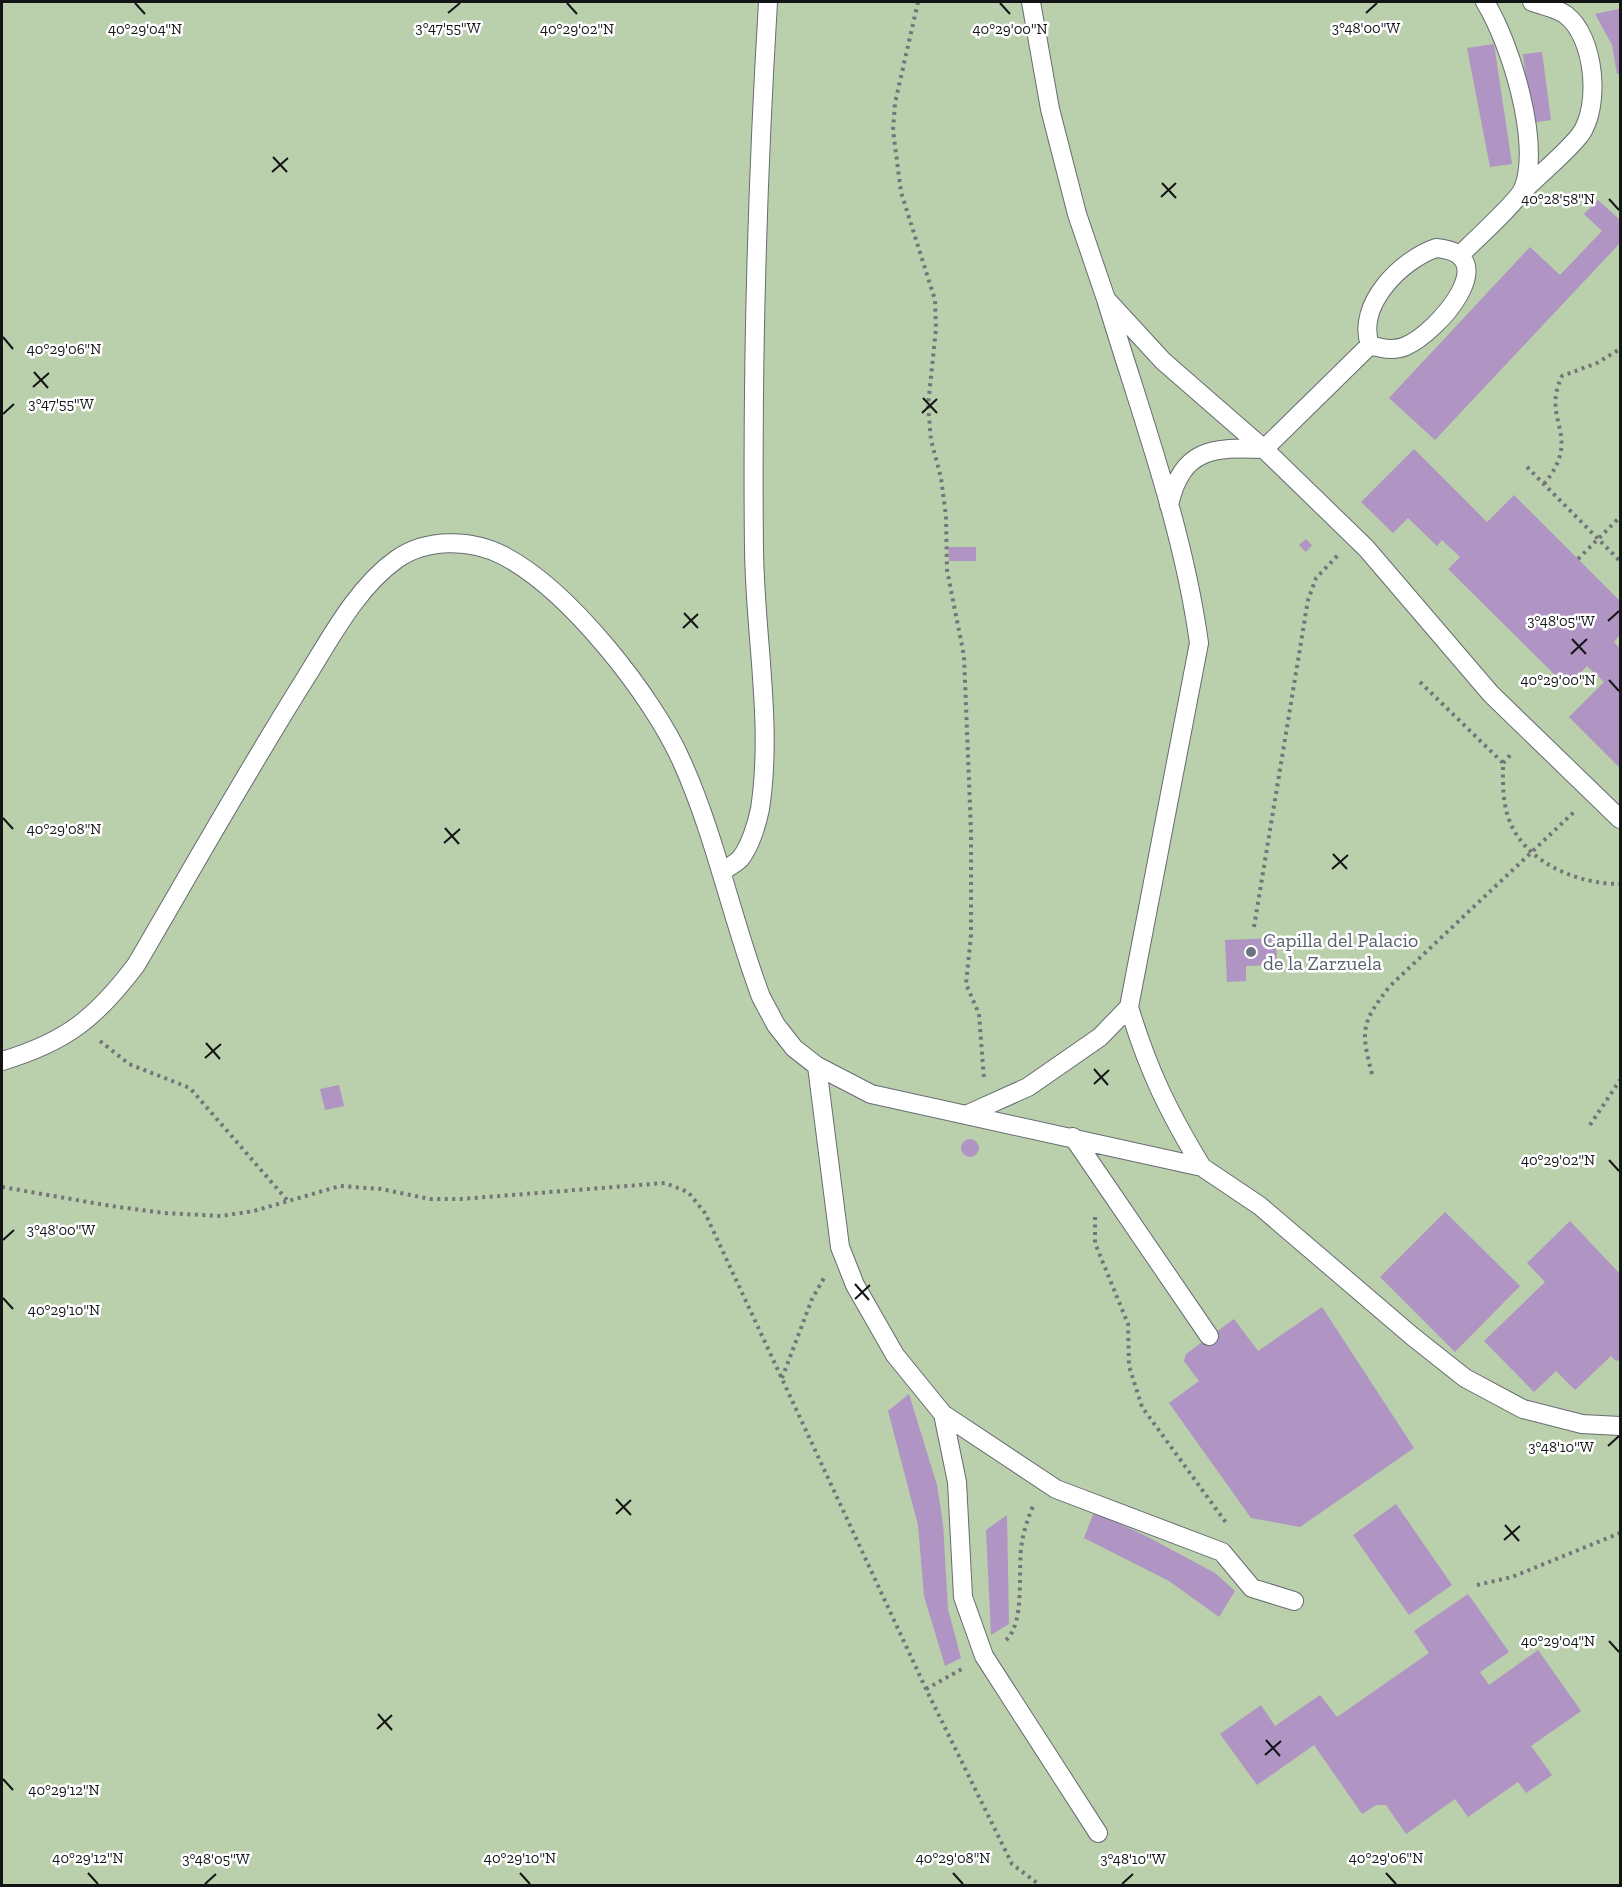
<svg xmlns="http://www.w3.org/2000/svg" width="1622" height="1887" font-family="'Zilla Slab',serif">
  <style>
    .green { fill: #bacfab }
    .building { fill: #b094c3 }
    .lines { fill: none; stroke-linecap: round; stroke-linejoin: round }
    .lane-casing { stroke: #676c71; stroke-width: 20 }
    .path { stroke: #727679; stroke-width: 4; stroke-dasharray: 3 4.5; stroke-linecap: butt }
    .lane { stroke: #fff; stroke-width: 18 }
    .ticks { fill: none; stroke: #121416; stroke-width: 2 }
    .worship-dot { fill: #6b7280; stroke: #fff; stroke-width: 2 }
    .labels { text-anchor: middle; stroke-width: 5; stroke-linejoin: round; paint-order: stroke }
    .worship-label { font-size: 20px; fill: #5b616d; stroke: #fff; text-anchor: start }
    .ticks-label { font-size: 15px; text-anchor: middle; fill: #121416; stroke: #fff; stroke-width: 5; stroke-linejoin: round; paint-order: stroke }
  </style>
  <rect width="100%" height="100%" fill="#dae0e5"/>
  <path class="green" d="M2 2H1620V1885L2 1886Z"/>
  <path class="building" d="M1619 9 1620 74H1617L1612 45 1595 14Z
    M1494 44 1512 164 1490 167 1467 48Z
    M1542 52 1551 120 1531 123 1523 54Z
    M1598 200 1620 220V243L1435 440 1389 398 1530 247 1560 275 1602 231 1584 214Z
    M1414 449 1487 522 1514 495 1620 601V635L1614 642 1620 649V768L1569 717 1604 682 1587 666 1567 687 1448 569 1460 557 1442 540 1437 546 1408 518 1393 533 1361 502Z
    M1306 539 1312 545 1306 552 1299 545Z
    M948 547H976V561H949Z
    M1276 938 1277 965 1246 966V981L1227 982 1225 940Z
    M339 1085 344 1106 325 1110 320 1089Z
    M961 1148a9 9 0 1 1 18 0a9 9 0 1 1-18 0Z
    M1445 1212 1520 1286 1455 1352 1380 1277Z
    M1570 1221 1620 1274V1360L1616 1361 1611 1356 1575 1390 1556 1371 1534 1392 1484 1341 1545 1282 1527 1263Z
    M1322 1307 1414 1448 1300 1527 1251 1518 1169 1403 1199 1381 1184 1361 1186 1354 1234 1319 1258 1351Z
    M909 1394 937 1485 943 1524 948 1609 961 1658 945 1666 924 1596 918 1525 888 1411Z
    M1396 1504 1452 1585 1409 1615 1353 1535Z
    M1094 1512 1146 1536 1215 1573 1235 1591 1219 1617 1169 1581 1084 1538Z
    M1007 1515 1009 1624 991 1635 986 1530Z
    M1468 1594 1509 1652 1480 1672 1489 1685 1538 1650 1581 1711 1531 1746 1552 1775 1526 1793 1518 1782 1468 1817 1455 1799 1406 1834 1386 1805H1376L1362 1814 1314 1745 1257 1785 1220 1734 1261 1705 1275 1726 1320 1695 1337 1717 1429 1653 1414 1631Z"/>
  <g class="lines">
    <defs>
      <path id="lane" d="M1031 2 1050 109 1077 214 1106 299 1163 361 1264 449C1213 447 1182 448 1169 505
        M1524 190C1542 172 1564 155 1580 135 1601 107 1595 37 1566 15 1558 9 1542 5 1532 2
        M1436 248C1506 254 1438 332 1406 346 1395 351 1382 349 1370 345 1356 305 1401 260 1436 248Z
        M1460 255C1472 243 1518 201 1523 189 1542 144 1510 42 1485 2
        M1370 345 1264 449 1366 548 1491 694 1620 819
        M721 872C727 868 735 864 740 859 750 847 757 824 760 809 773 724 755 636 754 550 752 367 757 184 768 2
        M1129 1007C1148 1070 1168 1111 1202 1167
        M2 1061C66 1042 96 1018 136 965 192 869 246 773 305 679 330 639 357 587 397 559 427 538 472 539 504 556 569 590 653 696 682 762 716 838 732 920 761 997L776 1025 794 1048 817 1066 871 1094 1202 1167 1260 1206 1412 1336 1465 1378 1523 1409 1582 1424 1620 1426
        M817 1066 840 1247 855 1285 895 1355 943 1414 1056 1489 1222 1552 1252 1588 1294 1601
        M968 1114 1028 1087 1100 1037 1129 1007 1199 643C1183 526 1140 412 1106 299
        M1073 1137 1209 1336
        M943 1414 957 1482 963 1597 984 1656 1098 1833"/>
    </defs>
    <use href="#lane" class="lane-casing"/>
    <path class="path" d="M918 2 895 103 893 130 901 192 935 300 936 329 928 405 931 440 941 478 946 516 947 570 964 656 971 831V935L966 984 979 1014 984 1079
      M1527 467 1620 561
      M1544 484C1584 435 1540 422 1562 376L1597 363 1620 349
      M1578 559 1620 517
      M1420 682 1503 763C1503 783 1502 803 1510 822 1527 864 1579 884 1620 884
      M1503 763 1513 752
      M1254 927 1308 600 1316 578 1338 555
      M100 1041 129 1064 190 1088 287 1200
      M1372 1074C1360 1029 1362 1022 1390 986L1574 812
      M1590 1125 1620 1080
      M2 1187 111 1206 164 1213 221 1216 254 1211 340 1186 381 1189 430 1199H461L665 1183 688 1192 705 1213 926 1689 1012 1864 1041 1886
      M1095 1217V1243L1128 1324 1129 1366 1142 1407 1227 1524
      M782 1378 812 1299 824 1278
      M1477 1585 1512 1577 1620 1533
      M1006 1640C1026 1622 1017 1569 1022 1542 1024 1530 1028 1518 1033 1506
      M926 1689 962 1669"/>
    <use href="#lane" class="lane"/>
  </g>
  <path class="ticks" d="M135 3 145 14M567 3 577 14M1000 3 1010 14M448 13 460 3M1366 13 1377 3M273 157 287 172M272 172 288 158M1162 183 1176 198M1161 197 1176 183M1609 199 1619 210M3 337 13 349M34 372 48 388M33 387 49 373M923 398 937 413M922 413 937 399M3 414 14 404M684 613 698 628M1608 621 1619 611M683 628 698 614M1572 639 1586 654M1571 654 1587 639M1609 680 1619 691M3 818 13 829M445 828 459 844M444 843 460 829M1333 854 1347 869M1332 869 1348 855M206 1043 220 1059M205 1058 221 1044M1094 1069 1108 1085M1094 1084 1109 1070M1609 1160 1619 1171M3 1240 14 1230M855 1284 869 1300M3 1298 13 1309M855 1299 870 1285M1608 1446 1619 1436M616 1499 631 1515M616 1514 631 1500M1505 1525 1519 1541M1504 1540 1520 1526M1609 1641 1619 1652M378 1714 392 1730M377 1729 392 1715M1266 1740 1280 1756M1265 1755 1281 1741M3 1779 13 1790M88 1873 98 1884M520 1873 530 1884M953 1873 963 1884M1386 1873 1396 1884M205 1884 216 1874M1122 1884 1133 1874"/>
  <circle class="worship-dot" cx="1251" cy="952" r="6"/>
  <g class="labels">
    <g class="worship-label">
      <text x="1263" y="947">Capilla del Palacio<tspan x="1263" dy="23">de la Zarzuela</tspan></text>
    </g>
  </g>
  <g class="ticks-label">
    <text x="448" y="33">3°47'55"W</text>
    <text x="1366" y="33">3°48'00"W</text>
    <text x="577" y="34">40°29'02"N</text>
    <text x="145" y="34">40°29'04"N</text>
    <text x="1010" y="34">40°29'00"N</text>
    <text x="1558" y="204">40°28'58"N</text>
    <text x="64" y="354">40°29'06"N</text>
    <text x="61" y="409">3°47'55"W</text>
    <text x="1561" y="626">3°48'05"W</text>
    <text x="1558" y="685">40°29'00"N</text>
    <text x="64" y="834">40°29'08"N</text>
    <text x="1558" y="1165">40°29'02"N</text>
    <text x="61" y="1235">3°48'00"W</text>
    <text x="64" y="1315">40°29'10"N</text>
    <text x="1561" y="1452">3°48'10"W</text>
    <text x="1558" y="1646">40°29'04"N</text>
    <text x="64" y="1795">40°29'12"N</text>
    <text x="88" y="1863">40°29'12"N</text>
    <text x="520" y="1863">40°29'10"N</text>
    <text x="953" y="1863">40°29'08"N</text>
    <text x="1386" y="1863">40°29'06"N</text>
    <text x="216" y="1864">3°48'05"W</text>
    <text x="1133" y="1864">3°48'10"W</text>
  </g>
  <rect width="1622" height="1887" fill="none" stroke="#121416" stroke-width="6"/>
</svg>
